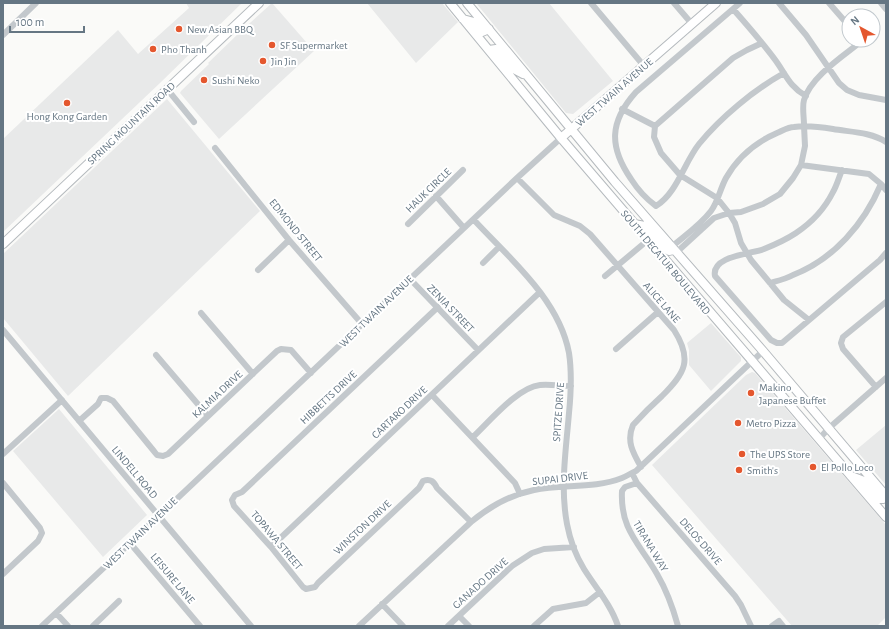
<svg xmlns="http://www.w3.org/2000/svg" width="889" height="629" font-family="'Alegreya Sans',sans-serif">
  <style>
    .built { fill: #e8e9e9 }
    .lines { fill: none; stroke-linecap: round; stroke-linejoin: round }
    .major-casing { stroke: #b5babe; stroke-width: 10 }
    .minor { stroke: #c3c8cc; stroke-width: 6 }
    .major { stroke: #fff; stroke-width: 8 }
    .poi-dot { fill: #e4572e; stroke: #fff; stroke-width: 1.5 }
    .labels { text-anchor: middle; stroke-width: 4; stroke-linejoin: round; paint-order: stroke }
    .poi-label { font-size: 11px; fill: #657683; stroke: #fff; text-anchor: start }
    .street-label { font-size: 11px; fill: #657683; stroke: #fff }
  </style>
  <rect width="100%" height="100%" fill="#fafaf8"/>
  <path class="built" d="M186 3H242L160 83 3 232V139L118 30 138 54 189 8Z
    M272 3 314 51 219 139 180 93 181 91 209 64 208 63 239 33Z
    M367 3H442L458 22 416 63Z
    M476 3H549L613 81 573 114 566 113Z
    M167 99 260 211 68 396 3 318V254Z
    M711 323 738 354 741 357V361L711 391 689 365V350L687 343Z
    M752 372 755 373 886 525V617L877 626H792L652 465 746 375Z
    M59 409 147 515 103 557 13 451Z
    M886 425V485L856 450Z"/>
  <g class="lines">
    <defs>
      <path id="major" d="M450 3 561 138 886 517
        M467 3 615 182 763 351 886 496
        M463 19 474 22 482 32 489 29
        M489 50 496 49 510 67 523 74
        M561 138 716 3
        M634 224 645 226 666 249 669 251 673 250
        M3 244 259 3
        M851 476 864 481 880 499H883L886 498"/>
    </defs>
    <use href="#major" class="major-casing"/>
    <path class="minor" d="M591 3 644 66
      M674 3 692 24
      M740 3 636 92C609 122 609 147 631 179 638 190 645 198 656 206 677 193 684 163 699 144 721 117 754 90 784 73
      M779 3 806 35 839 83 847 90 859 95 886 100
      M829 3 849 26
      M881 3 886 9
      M733 9C748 26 763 43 776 61 786 75 790 87 806 96
      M873 32H874
      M3 35 36 3
      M863 40C845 55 811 76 804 100 802 107 804 117 804 125V126L805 146 801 165 793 178 780 194 763 204 741 212 729 213 714 218 679 250H673L675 244C687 234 701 224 711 211 718 202 720 189 726 178 738 157 754 143 777 133 782 131 788 127 794 127 806 125 821 127 833 129 850 132 871 132 886 142
      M762 43 747 50 733 58 655 126 654 137 661 153 680 175 717 198 729 213 735 223 741 243 751 260 784 300 809 320
      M167 89 194 122
      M622 109 655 126
      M215 148 289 240 362 324
      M801 165 869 174 881 184 886 190
      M842 170C839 177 837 185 833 192 825 208 811 223 796 233 787 239 774 245 764 249 751 254 711 256 715 276L771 340 777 343H782L880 260 886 253
      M517 178 554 215 580 226 590 234 674 330C693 360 685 373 662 396 652 405 642 415 633 425 626 441 633 453 641 467
      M436 196 464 228
      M474 220C509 258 559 299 569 353 572 373 571 393 569 413 566 450 560 487 567 524 570 540 576 556 584 569 596 588 611 605 618 626
      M408 224 463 170
      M483 263 499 247
      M258 270 289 240
      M605 276 648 240
      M410 279 478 350
      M770 283C777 281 786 279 793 275 834 259 864 224 881 184
      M438 307 242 492 235 495 232 500 234 506 271 547 303 587 306 589 315 587 318 583 419 488 423 481C431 478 434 482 437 488L471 522
      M201 313 253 374
      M3 330 251 626
      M616 349 658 312
      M156 355 208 416
      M876 387 843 349 841 343 843 337 886 302
      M432 395 515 483 520 494
      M79 421 98 404 101 398H107L113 401 153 450 157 455 163 456 168 454 277 351 281 349 291 350 311 373
      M473 437C489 422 518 387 540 385 550 384 561 386 571 386
      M819 439 829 428 886 378
      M3 454 62 400
      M632 473 637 483 735 596 741 605 751 626
      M3 483 40 528 42 533 38 541 3 574
      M637 483 625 487 622 491C620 530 640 544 657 574 667 591 673 608 678 626
      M130 543 200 626
      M271 547 540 292
      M382 604 403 626
      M56 613 68 626
      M459 616 469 626
      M42 626 410 279 517 178 561 138
      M93 626 119 601
      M359 626 471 522C489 507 510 495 534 490 563 484 594 489 622 478 627 476 631 473 636 471L763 351
      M448 626 512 566 532 553 544 549 574 547
      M534 626 553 609 586 603 600 592
      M772 626 779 621 783 626"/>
    <use href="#major" class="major"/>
  </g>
  <g class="poi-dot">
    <circle cx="179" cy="29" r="4"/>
    <circle cx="272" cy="45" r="4"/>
    <circle cx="153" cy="49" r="4"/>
    <circle cx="263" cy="61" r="4"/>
    <circle cx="204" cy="80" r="4"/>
    <circle cx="67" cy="103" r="4"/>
    <circle cx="751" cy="393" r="4"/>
    <circle cx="738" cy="423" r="4"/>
    <circle cx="742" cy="454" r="4"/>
    <circle cx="813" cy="467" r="4"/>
    <circle cx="739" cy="470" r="4"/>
  </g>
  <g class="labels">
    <g class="poi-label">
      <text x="187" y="33">New Asian BBQ</text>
      <text x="280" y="49">SF Supermarket</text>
      <text x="161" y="53">Pho Thanh</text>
      <text x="271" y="65">Jin Jin</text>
      <text x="212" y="84">Sushi Neko</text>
      <text x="67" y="120" text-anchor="middle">Hong Kong Garden</text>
      <text x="759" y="391">Makino<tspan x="759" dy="13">Japanese Buffet</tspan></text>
      <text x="746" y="427">Metro Pizza</text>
      <text x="750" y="458">The UPS Store</text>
      <text x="821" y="471">El Pollo Loco</text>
      <text x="747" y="474">Smith's</text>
    </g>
    <g class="street-label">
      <text transform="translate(614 92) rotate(-41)" y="4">WEST TWAIN AVENUE</text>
      <text transform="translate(131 123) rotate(-43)" y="4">SPRING MOUNTAIN ROAD</text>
      <text transform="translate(428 190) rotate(-44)" y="4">HAUK CIRCLE</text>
      <text transform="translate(296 230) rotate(51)" y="4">EDMOND STREET</text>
      <text transform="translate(666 262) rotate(50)" y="4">SOUTH DECATUR BOULEVARD</text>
      <text transform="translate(662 302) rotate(49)" y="4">ALICE LANE</text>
      <text transform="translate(451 308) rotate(46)" y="4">ZENIA STREET</text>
      <text transform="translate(376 311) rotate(-44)" y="4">WEST TWAIN AVENUE</text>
      <text transform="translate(217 394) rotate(-43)" y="4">KALMIA DRIVE</text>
      <text transform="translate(328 397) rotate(-43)" y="4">HIBBETTS DRIVE</text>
      <text transform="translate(399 412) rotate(-43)" y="4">CARTARO DRIVE</text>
      <text transform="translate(558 412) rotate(-86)" y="4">SPITZE DRIVE</text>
      <text transform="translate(135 472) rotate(50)" y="4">LINDELL ROAD</text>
      <text transform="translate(560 478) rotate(-7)" y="4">SUPAI DRIVE</text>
      <text transform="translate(362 527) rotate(-43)" y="4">WINSTON DRIVE</text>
      <text transform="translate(140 533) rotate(-44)" y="4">WEST TWAIN AVENUE</text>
      <text transform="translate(277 540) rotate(50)" y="4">TOPAWA STREET</text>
      <text transform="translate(701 541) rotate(49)" y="4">DELOS DRIVE</text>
      <text transform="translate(651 546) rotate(59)" y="4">TIRANA WAY</text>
      <text transform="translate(173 578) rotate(50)" y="4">LEISURE LANE</text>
      <text transform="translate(480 583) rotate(-42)" y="4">GANADO DRIVE</text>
    </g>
  </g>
  <rect width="889" height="629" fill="none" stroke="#657683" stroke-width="8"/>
  <g transform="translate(861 28) rotate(320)"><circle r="19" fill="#ffffff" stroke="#c1c8cd"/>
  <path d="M0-3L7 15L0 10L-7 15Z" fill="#e4572e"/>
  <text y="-6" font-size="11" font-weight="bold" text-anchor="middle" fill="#657683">N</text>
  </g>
  <path d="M10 26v6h74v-6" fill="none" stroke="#657683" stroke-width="2"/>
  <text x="16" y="26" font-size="12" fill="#657683" stroke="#ffffff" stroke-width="3" paint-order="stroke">100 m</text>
</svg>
